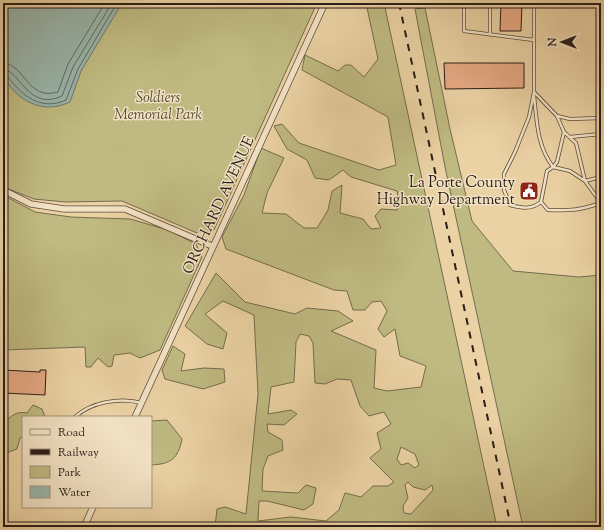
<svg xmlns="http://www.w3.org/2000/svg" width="604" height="530" font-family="'Sorts Mill Goudy',serif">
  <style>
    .green { fill: #bfba81; stroke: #746c4c; fill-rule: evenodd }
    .water { fill: #99b6ac; stroke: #6c7970 }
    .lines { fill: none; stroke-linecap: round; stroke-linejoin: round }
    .shore { stroke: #616a61; stroke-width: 1 }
    .building { fill: #e6a883; stroke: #291d16 }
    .lane-casing { stroke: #5a4a3a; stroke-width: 4 }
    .street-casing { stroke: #5a4a3a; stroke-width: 7 }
    .lane { stroke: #f2e2c4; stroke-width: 2.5 }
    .street { stroke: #f2e2c4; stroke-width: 5.5 }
    .rail { stroke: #291d16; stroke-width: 2; stroke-dasharray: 7 7; stroke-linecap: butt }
    .labels { text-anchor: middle; stroke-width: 3; stroke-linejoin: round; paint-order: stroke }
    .park-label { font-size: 15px; font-style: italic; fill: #564c36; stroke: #f2e2c4 }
    .poi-label { font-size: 15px; fill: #291d16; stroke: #f2e2c4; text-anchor: end }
    .street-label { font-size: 15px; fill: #291d16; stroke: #f2e2c4 }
  </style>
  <rect width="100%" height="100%" fill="#ebd2a4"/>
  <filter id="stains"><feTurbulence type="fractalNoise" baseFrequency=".005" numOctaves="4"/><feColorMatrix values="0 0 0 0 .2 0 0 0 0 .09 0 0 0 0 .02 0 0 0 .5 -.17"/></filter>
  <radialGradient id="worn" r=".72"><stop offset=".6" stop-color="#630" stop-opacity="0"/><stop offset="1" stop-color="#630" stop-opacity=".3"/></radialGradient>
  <path class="green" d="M3 3H317L214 230 197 233 122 201 65 202 34 199 6 188 3 185Z
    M366 3H384L497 527H215L217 509 225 507 246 514 258 394 254 315 223 301 205 314 227 333 223 349 207 344 185 326 216 273 245 302 295 314 307 308 338 311 353 321 331 331 376 350 374 388 387 391 421 387 426 366 400 356 395 329 384 337 378 329 387 311 381 301 372 302 365 310H353L347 291 334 290 226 249 222 237 244 195 261 148 284 158 267 193 262 213 286 214 304 228H317L328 210 332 191 342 185 340 213 363 219 371 229 381 228 375 216 381 209 397 210 399 204 397 191 351 177 343 170 329 180 315 178 307 160 287 149 274 126 282 124 299 143 379 170 396 165 388 117 302 70 305 55 338 71 345 65H351L364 77 378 59ZM300 334 309 336 313 343 315 383 325 384 337 379 351 380 360 406 369 416 384 412 391 424 377 433 381 449 370 458 394 482 388 486H373L361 497 345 493 339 510 326 521 291 517 258 521 259 501H267L304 510 313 504 316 488 306 485 298 493 262 491 263 469 268 456 283 450 282 440 268 432 267 424 284 425 297 414 291 410 268 414 271 387 294 382 296 342ZM401 447 415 454 419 465 415 468 408 463 401 465 397 459ZM408 482 413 487 425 490 432 485 433 490 411 514 404 513 403 506 408 498 405 485Z
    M425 8 450 129 472 221 513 271 579 277 601 275V527H523L445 167 415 9Z
    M3 195 35 212 71 217 130 219 168 230 196 244 202 257 160 350 140 358 130 353 114 355 112 366 108 367 98 358 91 367H86L85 347 3 350Z
    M173 346 185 354 181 371 204 368 224 369 225 382 203 389 165 379 162 370Z
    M33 405 42 409 45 417H23V437L20 438 17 449 3 454V423C12 416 15 411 27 413Z
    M167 420 182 439C178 459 171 464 151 465V421Z"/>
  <path class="water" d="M3 3H122L81 71 70 102C43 115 16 101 3 75Z"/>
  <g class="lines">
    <path class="shore" d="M3 63C25 64 27 101 58 92L68 64 105 3
      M3 69C20 70 28 112 62 96L73 67 112 3
      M3 74C8 75 8 78 12 82 26 99 44 110 66 100L78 69 117 3"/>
  </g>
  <path class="building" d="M501 3H522L521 31H500Z
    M444 63H524V88L445 89Z
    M3 370 40 372V370H46L45 395 3 393Z"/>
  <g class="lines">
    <defs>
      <path id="lane" d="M464 3V31L534 40V3
        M490 34V3
        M534 40V92L557 116 570 119 601 118
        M534 92 529 117 515 152 504 174V190L510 205C522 208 531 210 541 202
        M534 96C537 122 537 146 553 167L557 162 564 132 557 116
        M564 132 576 143 585 181 601 203
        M597 134 601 141
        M570 137 601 134
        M601 177 585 181 570 171 553 167 547 171 541 202 548 210C571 211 580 210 601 203
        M75 417C91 402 120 397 142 403"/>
      <path id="street" d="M3 190 31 204 64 209H125L212 246
        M135 417 325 3
        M84 527 93 507"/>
    </defs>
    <use href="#lane" class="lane-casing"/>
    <use href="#street" class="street-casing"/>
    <use href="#lane" class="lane"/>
    <use href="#street" class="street"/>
    <path class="rail" d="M399 3 511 527"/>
  </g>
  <defs>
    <symbol id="civic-square" viewBox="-11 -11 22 22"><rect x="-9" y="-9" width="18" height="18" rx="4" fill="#8f2418" stroke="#f2e2c4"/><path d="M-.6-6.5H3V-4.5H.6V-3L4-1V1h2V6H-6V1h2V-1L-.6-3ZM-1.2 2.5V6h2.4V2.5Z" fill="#fff"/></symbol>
  </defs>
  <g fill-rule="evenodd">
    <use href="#civic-square" x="518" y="180" width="22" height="22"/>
  </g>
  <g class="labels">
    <g class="park-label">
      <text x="158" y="102">Soldiers<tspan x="158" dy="17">Memorial Park</tspan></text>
    </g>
    <g class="poi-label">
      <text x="515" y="187">La Porte County<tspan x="515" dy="17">Highway Department</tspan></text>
    </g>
    <g class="street-label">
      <text transform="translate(218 205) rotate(-65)" y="5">ORCHARD AVENUE</text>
    </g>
  </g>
  <rect width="604" height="530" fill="none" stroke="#ebd2a4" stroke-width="16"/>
  <rect x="4" y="4" width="596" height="522" fill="none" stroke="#291d16" stroke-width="2"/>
  <rect x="8" y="8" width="588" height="514" fill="none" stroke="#291d16"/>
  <rect x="22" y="416" width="130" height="92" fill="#f2e2c4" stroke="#a2937e"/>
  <rect x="30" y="429" width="20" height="6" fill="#f2e2c4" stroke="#a2937e"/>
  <text x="58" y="436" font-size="12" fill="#291d16">Road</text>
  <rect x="30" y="449" width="20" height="6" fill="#291d16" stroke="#a2937e"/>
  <text x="58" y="456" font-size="12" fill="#291d16">Railway</text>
  <rect x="30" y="466" width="20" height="12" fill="#bfba81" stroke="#a2937e"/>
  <text x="58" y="476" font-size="12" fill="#291d16">Park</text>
  <rect x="30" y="486" width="20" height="12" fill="#99b6ac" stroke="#a2937e"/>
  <text x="58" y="496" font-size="12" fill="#291d16">Water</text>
  <g transform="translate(562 42) rotate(270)" stroke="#f2e2c4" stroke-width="3" paint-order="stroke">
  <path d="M0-3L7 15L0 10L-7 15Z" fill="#291d16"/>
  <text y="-6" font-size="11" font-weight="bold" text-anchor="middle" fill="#291d16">N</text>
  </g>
  <rect width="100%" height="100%" filter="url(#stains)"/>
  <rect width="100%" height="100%" fill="url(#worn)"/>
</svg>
